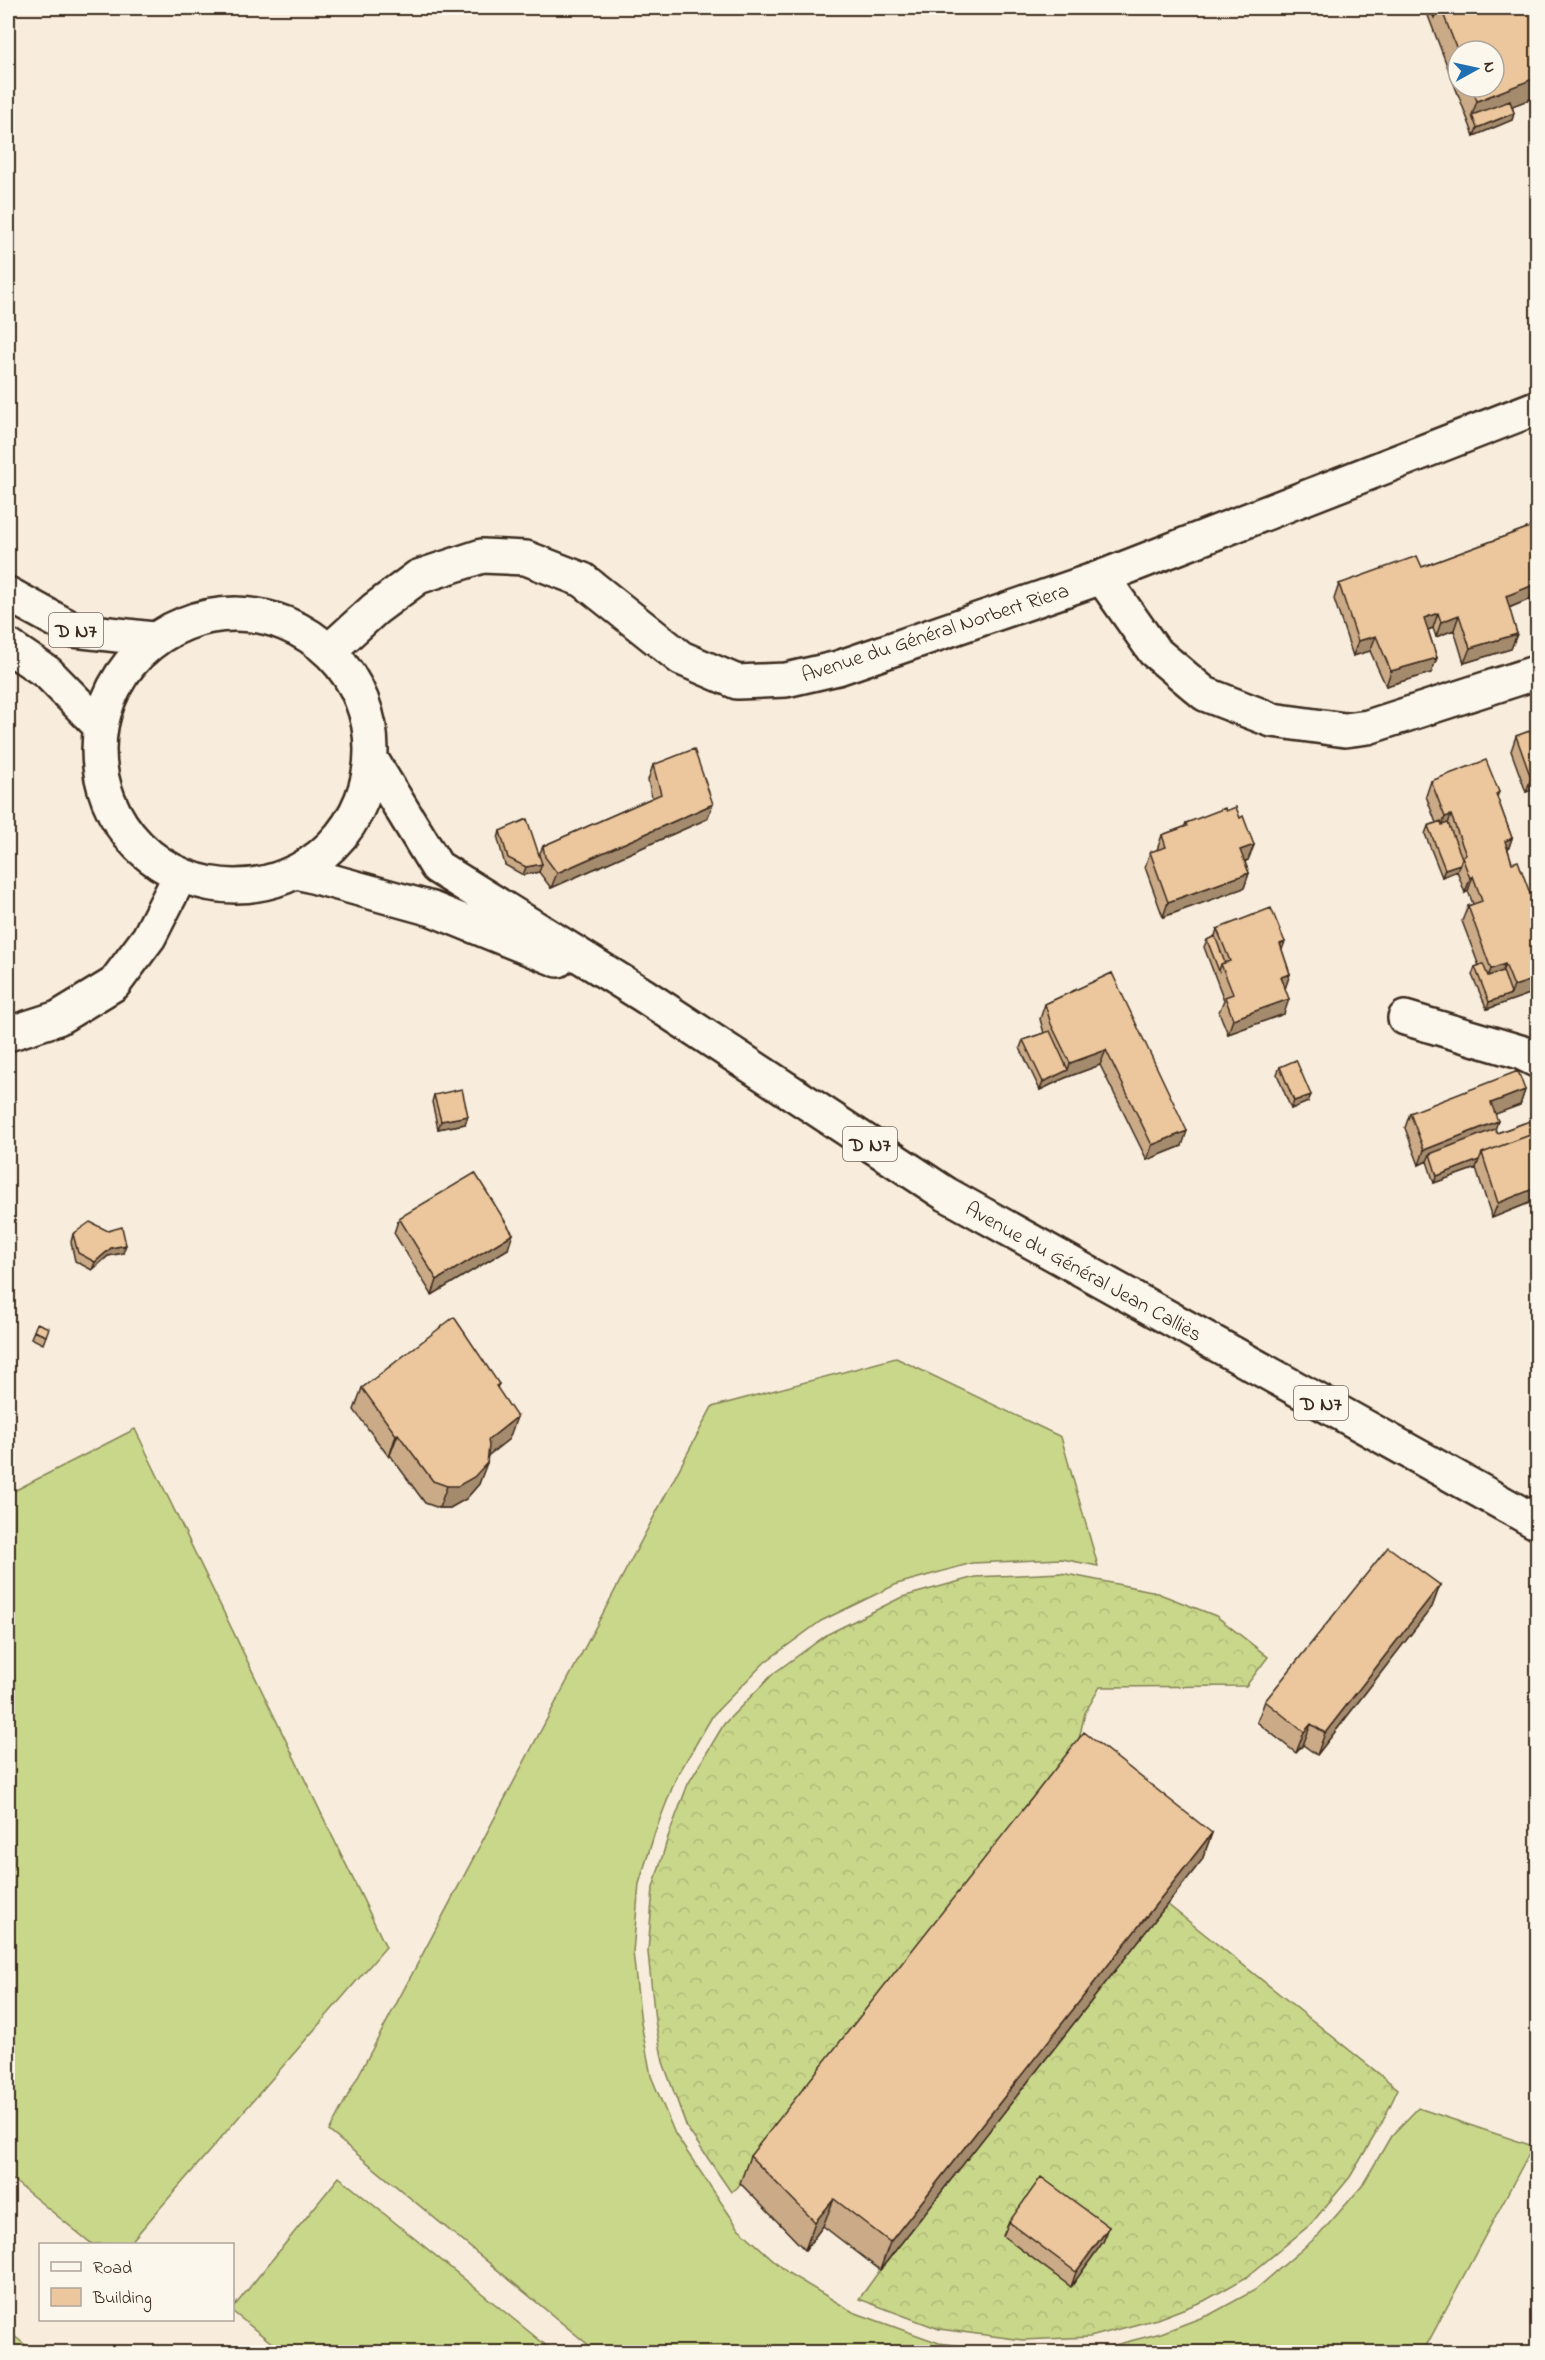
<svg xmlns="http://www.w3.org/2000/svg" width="1545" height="2360" font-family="'Indie Flower',sans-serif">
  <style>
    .grass { fill: #c9d78a; stroke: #828054; stroke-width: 1.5 }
    .forest { fill: url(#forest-crowns); stroke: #828054; stroke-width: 1.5 }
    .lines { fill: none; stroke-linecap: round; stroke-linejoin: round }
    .minor-casing { stroke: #3b2a1e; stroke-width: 38 }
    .major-casing { stroke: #3b2a1e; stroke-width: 38 }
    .minor { stroke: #fbf7ec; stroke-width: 33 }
    .major { stroke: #fbf7ec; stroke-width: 33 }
    .wall { fill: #cbab87; stroke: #3b2a1e; stroke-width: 1.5; fill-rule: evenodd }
    .shaded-wall { fill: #a58b6e; stroke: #3b2a1e; stroke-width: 1.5 }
    .building { fill: #ecc79d; stroke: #3b2a1e; stroke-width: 1.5 }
    .labels { text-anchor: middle; stroke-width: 4.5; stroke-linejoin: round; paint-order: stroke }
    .shield { fill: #fbf7ec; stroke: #75685c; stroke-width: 1.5 }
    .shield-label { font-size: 20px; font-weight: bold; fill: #3b2a1e }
    .street-label { font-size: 21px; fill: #3b2a1e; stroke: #fbf7ec }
  </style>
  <defs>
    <pattern id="forest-crowns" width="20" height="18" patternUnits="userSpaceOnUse" patternTransform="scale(1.5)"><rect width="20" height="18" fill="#c9d78a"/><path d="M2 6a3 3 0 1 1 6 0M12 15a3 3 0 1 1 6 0" fill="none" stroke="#aeb977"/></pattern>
  </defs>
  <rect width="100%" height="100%" fill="#f8eddc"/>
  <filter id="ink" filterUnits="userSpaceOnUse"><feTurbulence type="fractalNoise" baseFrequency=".0167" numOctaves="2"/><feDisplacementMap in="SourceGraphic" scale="12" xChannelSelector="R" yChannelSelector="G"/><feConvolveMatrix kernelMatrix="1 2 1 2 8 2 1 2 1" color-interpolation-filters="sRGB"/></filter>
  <g filter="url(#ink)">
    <path class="grass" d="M896 1358 1061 1437 1098 1566 1062 1559 972 1563 897 1584 821 1621 765 1662 713 1715 676 1778 655 1832 639 1884 633 1952 641 2023 651 2076 675 2134 739 2229 788 2273 853 2312 939 2343 1009 2352H597L329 2131 712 1407Z
      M135 1429 386 1947 129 2244H92L8 2176V1494Z
      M1418 2108 1533 2146 1423 2352H1060L1092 2351 1161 2333 1211 2314 1255 2290 1320 2234 1362 2186 1391 2136Z
      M339 2177 554 2352H283L233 2312V2308Z
      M8 2331 34 2352H8Z"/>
    <path class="forest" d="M1061 1573 1152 1591 1216 1616 1268 1657 1246 1686 1100 1687 1085 1713 1074 1760 737 2188 731 2192 687 2128 663 2062 655 2021 648 1952 653 1888 668 1837 688 1784 724 1724 774 1673 828 1634 902 1597 975 1577Z
      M1167 1904 1398 2089 1381 2125 1350 2177 1311 2224 1247 2277 1204 2301 1157 2319 1090 2337 1023 2340 939 2329 859 2299 880 2270Z"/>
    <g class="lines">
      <defs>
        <path id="minor" d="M1102 577 1154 651 1205 694 1272 720 1345 730 1368 727 1538 672
          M1405 1018 1520 1052 1538 1061
          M8 1034 58 1018 114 984 149 937 180 876"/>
        <path id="major" d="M8 594 74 630 153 639
          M99 750a136 136 0 1 1 272 0a136 136 0 1 1-272 0Z
          M8 646 48 673 100 726
          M330 650 375 609 418 577 482 556 526 558 583 580 681 658 737 682 786 680 838 668 1102 577 1538 407
          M371 759 437 867 643 995 946 1194 1538 1523
          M298 872 432 909 558 960"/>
      </defs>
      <use href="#minor" class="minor-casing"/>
      <use href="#major" class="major-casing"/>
      <use href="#minor" class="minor"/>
      <use href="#major" class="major"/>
    </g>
    <path class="wall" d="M1429 8H1538V96L1512 106 1514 113 1512 120 1474 136 1427 13ZM1458 51 1494 87H1458Z
      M1538 524V616L1530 599 1509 608 1517 634 1511 649 1464 663 1454 630 1436 637 1433 628 1428 630 1437 658 1431 673 1386 686 1370 651 1353 656 1334 599 1339 584 1422 567Z
      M1538 728V788L1526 792 1511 751 1516 736Z
      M653 765 713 804 707 819 551 888 539 872 523 875 505 865 498 839 500 831 539 855 543 846 652 798 648 780Z
      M1431 781 1499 792 1497 797 1512 838 1508 850 1512 863 1538 915V991L1487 1009 1472 975 1475 967 1479 966 1462 921 1468 906 1473 904 1468 891 1465 893 1457 871 1442 877 1425 834 1428 826 1436 823 1426 796Z
      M1226 811 1240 818 1254 845 1248 860 1245 862 1249 873 1244 888 1163 917 1145 867 1150 852 1157 850 1162 835 1184 827 1186 823Z
      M1217 929 1282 950 1290 974 1285 988 1284 1014 1228 1034 1219 1012 1224 1000 1204 947 1207 940 1215 936Z
      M1112 973 1182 1146 1147 1160 1100 1065 1065 1078 1040 1090 1020 1048 1023 1040 1044 1033 1040 1019 1045 1004Z
      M1280 1067 1308 1102 1291 1109 1277 1074Z
      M1525 1090 1520 1105 1495 1114V1129L1497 1133 1538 1118V1209L1534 1201 1492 1218 1476 1168 1434 1183 1427 1161 1419 1165 1405 1128 1410 1113Z
      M434 1095 465 1124 438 1129 432 1102Z
      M399 1218 508 1249 432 1295 394 1233Z
      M108 1231 123 1253 108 1256 92 1270 75 1261 71 1242 73 1234Z
      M34 1331 46 1336 43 1344 31 1338Z
      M499 1384 497 1388 509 1439 488 1455 479 1484 466 1499 450 1508H439L425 1503 390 1455 389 1457 354 1410 362 1388Z
      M1440 1585 1432 1607 1317 1755 1303 1745 1296 1753 1257 1722 1265 1701Z
      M1212 1833 1202 1860 880 2270 823 2226 805 2250 740 2183 750 2156Z
      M1009 2222 1109 2227 1103 2242 1071 2287 1003 2236Z
      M1538 2242V2257H1534Z"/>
    <path class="shaded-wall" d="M1538 77V96L1474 121 1472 115 1477 101Z
      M1514 113 1512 120 1474 136 1477 128Z
      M1536 584 1530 599 1501 611 1506 596Z
      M1438 613 1433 628 1419 633 1424 618Z
      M1459 615 1454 630 1436 637 1441 622Z
      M1517 634 1511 649 1464 663 1470 648Z
      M1376 636 1370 651 1353 656 1358 641Z
      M1437 658 1431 673 1386 686 1391 671Z
      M1538 775V788L1526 792 1531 778Z
      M713 804 707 819 551 888 557 873Z
      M1451 815 1446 830 1440 832 1445 817Z
      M1512 838 1507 853 1505 841Z
      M1254 845 1248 860 1235 865 1240 850Z
      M542 864 539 872 523 875 526 867Z
      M1460 864 1457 871 1442 877 1445 869Z
      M1249 873 1244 888 1163 917 1168 902Z
      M1473 876 1468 891 1465 893 1470 878Z
      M1285 942 1279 957 1280 944Z
      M1505 964 1500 979 1485 984 1491 969Z
      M1290 974 1285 989 1281 977Z
      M1538 978V991L1487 1009 1489 1002 1511 994 1514 986Z
      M1289 999 1284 1014 1228 1034 1233 1019Z
      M1106 1050 1100 1065 1065 1078 1040 1090 1043 1082 1068 1070 1070 1063Z
      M1525 1090 1520 1105 1485 1118 1491 1103Z
      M1311 1095 1308 1102 1291 1109 1294 1101Z
      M468 1116 465 1124 438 1129 441 1121Z
      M1498 1121 1493 1136 1430 1154 1427 1161 1419 1165 1424 1150Z
      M1187 1131 1182 1146 1147 1160 1152 1145Z
      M1479 1160 1476 1168 1434 1183 1437 1176Z
      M1538 1187V1192L1534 1201 1492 1218 1498 1203Z
      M513 1234 508 1249 432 1295 437 1280Z
      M126 1245 123 1253 108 1256 92 1270 95 1262 111 1248Z
      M517 1417 509 1439 480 1462 488 1440Z
      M398 1434 390 1455 389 1457 396 1435Z
      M487 1463 479 1484 466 1499 450 1508H439L447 1486Z
      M1440 1585 1432 1607 1317 1755 1325 1733Z
      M1311 1724 1303 1745 1296 1753 1304 1732Z
      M1212 1833 1202 1860 880 2270 890 2242Z
      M834 2199 823 2226 805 2250 815 2222Z
      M1109 2227 1103 2242 1071 2287 1076 2272Z"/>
    <path class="building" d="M1430 8H1438L1434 18Z
      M1441 8H1538V77L1477 101 1472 87H1494V51L1458 52Z
      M1510 101 1514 113 1477 128 1472 115Z
      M1538 524V588L1536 584 1506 596 1517 634 1470 648 1459 615 1441 622 1438 613 1424 618 1437 658 1391 671 1376 636 1358 641 1339 584 1417 556 1422 567Z
      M1538 728V775L1531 778 1516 736Z
      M694 749 713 804 557 873 545 857 543 846 661 794 653 765Z
      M1486 760 1499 792 1496 794 1512 838 1505 841 1512 863 1518 861 1538 915V978L1514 986 1505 964 1491 969 1468 906 1482 901 1473 876 1470 878 1462 857 1466 855 1451 815 1445 817 1431 781Z
      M1236 807 1240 818 1243 816 1254 845 1240 850 1249 873 1168 902 1150 852 1166 847 1162 835 1187 826 1186 823 1225 808 1226 811Z
      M527 819 542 864 526 867 508 858 500 831Z
      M1441 821 1442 825 1448 823 1462 858 1460 864 1445 869 1428 826Z
      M1271 908 1285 942 1280 944 1290 974 1281 977 1289 999 1233 1019 1225 997 1233 994 1221 964 1230 961 1217 929Z
      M1215 936 1225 963 1221 964 1219 971 1207 940Z
      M1483 964 1488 976 1503 971 1511 994 1489 1002 1475 967Z
      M1112 973 1187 1131 1152 1145 1106 1050 1070 1063 1051 1024 1045 1004Z
      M1050 1031 1068 1070 1043 1082 1023 1040Z
      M1296 1060 1311 1095 1294 1101 1280 1067Z
      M1518 1071 1525 1090 1491 1103 1498 1121 1424 1150 1410 1113Z
      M462 1089 468 1116 441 1121 434 1095Z
      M1538 1118V1132L1482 1153 1479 1160 1437 1176 1430 1154 1495 1129 1497 1133Z
      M1538 1132V1187L1498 1203 1482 1153Z
      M475 1173 513 1234 437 1280 399 1218Z
      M90 1222 108 1231 122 1227 126 1245 111 1248 95 1262 78 1253 73 1234Z
      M454 1317 499 1384 496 1386 517 1417 488 1440 489 1446 487 1463 474 1477 458 1486H447L433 1481 398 1434 396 1435 362 1388Z
      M37 1323 49 1328 46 1336 34 1331Z
      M1388 1547 1440 1585 1325 1733 1311 1724 1304 1732 1265 1701Z
      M1084 1732 1212 1833 890 2242 834 2199 815 2222 750 2156Z
      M1041 2177 1109 2227 1076 2272 1009 2222Z
      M1471 2347 1482 2352H1468Z"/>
  </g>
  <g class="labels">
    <g class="shield">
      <rect x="49" y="613" width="54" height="34" rx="4.5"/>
      <rect x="843" y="1127" width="54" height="34" rx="4.5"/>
      <rect x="1294" y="1386" width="54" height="34" rx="4.5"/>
    </g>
    <g class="shield-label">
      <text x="76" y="637">D N7</text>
      <text x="870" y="1151">D N7</text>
      <text x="1321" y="1410">D N7</text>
    </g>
    <g class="street-label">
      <text transform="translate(935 632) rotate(-18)" y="7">Avenue du Général Norbert Riera</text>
      <text transform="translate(1084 1271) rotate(29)" y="7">Avenue du Général Jean Calliès</text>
    </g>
  </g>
  <rect width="1545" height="2360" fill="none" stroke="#fbf7ec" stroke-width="30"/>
  <rect x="15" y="15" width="1515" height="2330" fill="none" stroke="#3b2a1e" stroke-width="2" filter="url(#ink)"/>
  <rect x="39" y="2243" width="195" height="78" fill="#fbf7ec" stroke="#aea59a" stroke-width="1.5"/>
  <rect x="51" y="2262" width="30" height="9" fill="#fbf7ec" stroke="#aea59a" stroke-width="1.5"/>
  <text x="93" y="2273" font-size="18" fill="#3b2a1e">Road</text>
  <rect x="51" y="2288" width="30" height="18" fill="#ecc79d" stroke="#aea59a" stroke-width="1.5"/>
  <text x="93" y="2303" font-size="18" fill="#3b2a1e">Building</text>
  <g transform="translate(1476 69) rotate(82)"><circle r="28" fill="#fbf7ec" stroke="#aea59a" stroke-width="1.5"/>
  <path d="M0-4.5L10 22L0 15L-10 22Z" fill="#1f6fb2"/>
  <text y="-9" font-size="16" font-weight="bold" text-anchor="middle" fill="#3b2a1e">N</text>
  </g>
</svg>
